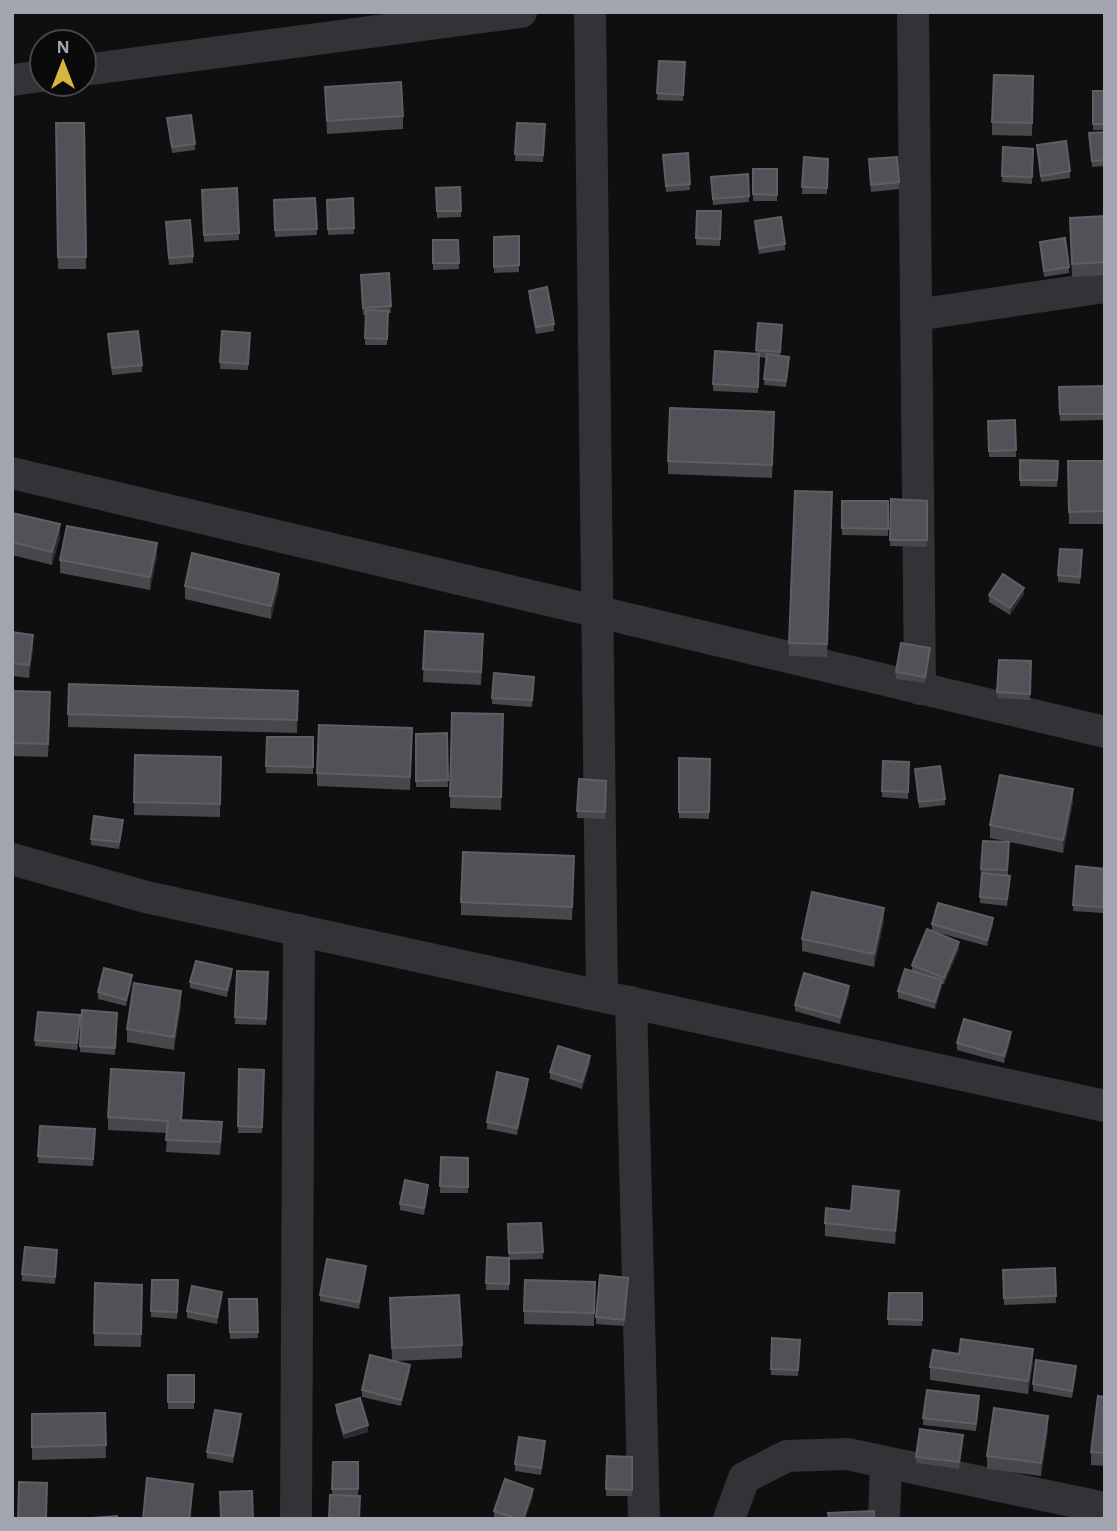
<svg xmlns="http://www.w3.org/2000/svg" width="1117" height="1531" font-family="'Alegreya Sans',sans-serif">
  <style>
    .lines { fill: none; stroke-linecap: round; stroke-linejoin: round }
    .street { stroke: #333337; stroke-width: 32 }
    .wall { fill: #48484c }
    .shaded-wall { fill: #2d2d30 }
    .building { fill: #515257; stroke: #5e5f65; stroke-width: 2 }
  </style>
  <rect width="100%" height="100%" fill="#0f0f10"/>
  <g class="lines">
    <path class="street" d="M590 12 602 996
      M913 12 920 689
      M84 70 521 12
      M12 80 42 76
      M916 315 1105 287
      M12 473 1105 732
      M12 859 146 897 1105 1106
      M631 1002 644 1519
      M296 1519 299 930
      M729 1519 744 1478 787 1456 847 1454 1105 1508
      M884 1519 886 1462"/>
  </g>
  <path class="wall" d="M659 61 685 62 683 101 657 100Z
    M325 87 403 116V129L327 134Z
    M1033 89 1032 136 992 135V122Z
    M1093 91H1105V130H1093Z
    M167 118 195 144V150L172 153Z
    M56 123H84L86 269H58Z
    M517 123 545 124 543 162 515 161Z
    M1105 132V166L1092 167 1089 133Z
    M1037 145 1070 171V178L1041 182Z
    M1003 147 1033 149 1032 184 1002 182Z
    M688 153 690 190 666 192 663 155Z
    M804 157 828 159 827 194H802Z
    M869 166 899 182V189L871 192Z
    M753 169H777V201H753Z
    M748 174 749 202 713 205 711 177Z
    M460 187 461 217 437 218 436 188Z
    M237 188 239 240 204 242 202 190Z
    M315 198 317 235 275 237 274 200Z
    M353 198 354 234 328 235 327 200Z
    M697 211H721L720 246 696 245Z
    M1105 216V275L1072 277 1070 218Z
    M755 221 785 244V250L759 254 755 227Z
    M166 229 193 256V263L169 265Z
    M519 236V272L494 273V237Z
    M433 240H458L459 269 433 270Z
    M1040 242 1069 267V273L1044 277Z
    M389 273 391 313H388L387 345H365V315H363L361 275Z
    M529 291 554 324V331L536 334 529 298Z
    M758 323 782 331 780 356 789 364 786 387 764 385 766 358 759 357 758 393 713 391 715 351 756 354Z
    M222 331 250 333 248 370 220 369Z
    M108 334 142 365V372L112 375Z
    M1105 386V420L1060 421 1059 387Z
    M1015 420 1016 457H989L988 421Z
    M774 425 772 478 668 474V461Z
    M1020 460 1058 461 1057 487 1020 486Z
    M1068 461H1105V524H1069Z
    M832 492 827 657 789 656V643Z
    M891 499 927 501V547L890 546Z
    M842 501H888V536L842 535Z
    M12 513 60 537 52 565 12 555Z
    M157 556 150 590 60 573V560Z
    M1082 557 1080 584 1058 582V575Z
    M185 586H279L271 619 185 599Z
    M1024 594 1010 615 989 602V595Z
    M425 631 483 646 481 685 423 682Z
    M12 632 33 648 29 678 12 676Z
    M930 654 925 683 896 679V672Z
    M999 660 1031 661 1030 700 997 698Z
    M534 683 532 707 492 704V698Z
    M12 691 50 705 48 757 12 756Z
    M298 691 297 733 68 727V714Z
    M452 713 503 714 501 810 450 808Z
    M447 733 448 787H416V734Z
    M267 737H313V774L266 773Z
    M412 741 410 790 317 786V773Z
    M135 755 221 757 220 817 134 815Z
    M679 758 710 759 709 819 679 818Z
    M883 761 909 762 908 799 882 797Z
    M915 769 945 799V805L919 808Z
    M579 779 606 781 605 819 577 818Z
    M1073 802 1063 853 990 838V825Z
    M123 827 119 849 91 845V839Z
    M1009 842 1008 875 1010 882 1007 906 980 903 981 869Z
    M574 856 572 920 461 915V902Z
    M1105 869V887L1103 913 1073 911V905Z
    M884 920 874 967 802 951V939Z
    M932 924 993 925 987 946 932 931 959 949 944 984H942L935 1009 898 998V991L912 971V965L932 931Z
    M237 971 268 972 266 1025 235 1024Z
    M232 976 227 997 190 988V982Z
    M132 982 126 1006 98 999V992Z
    M849 993 840 1024 795 1011V1005Z
    M181 1004 174 1050 127 1042V1029Z
    M117 1013 115 1055 80 1052V1046Z
    M80 1022 77 1050 35 1046V1040Z
    M1011 1038 1004 1063 957 1050V1043Z
    M590 1063 582 1089 550 1079V1072Z
    M239 1069 264 1070 262 1133H238Z
    M528 1085 517 1135 487 1129V1122Z
    M184 1086 182 1120 222 1135 220 1155 166 1152 167 1133 108 1130V1117Z
    M40 1126 95 1129 93 1166 38 1163Z
    M441 1157 468 1158V1193H440Z
    M428 1191 424 1215 400 1210V1204Z
    M899 1204 895 1244 825 1236V1223L851 1211Z
    M541 1223 543 1259 509 1260V1290H486L487 1257 509 1258 508 1224Z
    M57 1257 55 1284 22 1281V1274Z
    M1055 1268 1056 1303 1004 1305 1003 1270Z
    M366 1273 359 1309 320 1301V1295Z
    M152 1280H178L177 1319 151 1317Z
    M595 1282 594 1326 524 1324V1311Z
    M95 1283 142 1285 141 1347 94 1346Z
    M628 1284 624 1326 596 1324V1317Z
    M889 1293H922V1326L888 1325Z
    M390 1298 462 1345V1358L394 1361 410 1371 401 1406 362 1397V1390L392 1360Z
    M222 1299 217 1324 187 1318V1311Z
    M229 1299H257L258 1338 230 1339Z
    M772 1338 800 1340 798 1376 771 1375Z
    M959 1354 1033 1362 1028 1394 930 1380V1367Z
    M1076 1373 1072 1398 1033 1391V1384Z
    M168 1375H194V1409H168Z
    M1105 1397V1466L1091 1465V1452Z
    M979 1403 976 1431 923 1425V1418Z
    M336 1405 368 1432 344 1439 336 1412Z
    M105 1413 106 1458 32 1460V1414Z
    M241 1421 233 1463 207 1458V1452Z
    M1048 1429 1041 1476 987 1469V1456Z
    M963 1442 959 1469 916 1463V1457Z
    M545 1448 541 1475 515 1471V1464Z
    M607 1456 632 1457V1496H606Z
    M333 1462H358V1496L332 1495Z
    M533 1496 525 1519H498L494 1518V1511Z"/>
  <path class="shaded-wall" d="M60 524V537L52 565V552Z
    M157 543V556L150 590V577Z
    M279 574V586L271 619V606Z
    M1024 588V594L1010 615V608Z
    M33 635V648L29 678V665Z
    M1073 789V802L1063 853V840Z
    M884 908V920L874 967V954Z
    M993 918V925L987 946V940Z
    M959 942V949L944 984V978Z
    M232 969V976L227 997V990Z
    M132 975V982L126 1006V1000Z
    M942 980V986L935 1009V1002Z
    M849 986V993L840 1024V1017Z
    M181 991V1004L174 1050V1037Z
    M1011 1032V1038L1004 1063V1056Z
    M590 1056V1063L582 1089V1082Z
    M528 1079V1085L517 1135V1128Z
    M428 1185V1191L424 1215V1208Z
    M899 1191V1204L895 1244V1231Z
    M366 1266V1273L359 1309V1302Z
    M222 1292V1299L217 1324V1317Z
    M1033 1349V1362L1028 1394V1381Z
    M410 1365V1371L401 1406V1400Z
    M241 1414V1421L233 1463V1456Z
    M1048 1416V1429L1041 1476V1463Z
    M368 1425V1432L344 1439V1433Z
    M193 1484 191 1519H189Z
    M533 1489V1496L525 1519H523Z"/>
  <path class="building" d="M659 61 685 62 683 95 657 93Z
    M994 75 1033 76 1032 123 992 122Z
    M401 82 403 116 327 121 325 87Z
    M1093 91H1105V124H1093Z
    M191 115 195 144 172 147 167 118Z
    M56 123H84L86 257H58Z
    M517 123 545 124 543 155 515 154Z
    M1105 132V160L1092 161 1089 133Z
    M1066 141 1070 171 1041 176 1037 145Z
    M1003 147 1033 149 1032 177 1002 176Z
    M688 153 690 184 666 186 663 155Z
    M804 157 828 159 827 188 802 187Z
    M897 157 899 182 871 185 869 159Z
    M753 169H777V195L753 194Z
    M748 174 749 196 713 199 711 177Z
    M460 187 461 211H437L436 188Z
    M237 188 239 233 204 235 202 190Z
    M315 198 317 229 275 230 274 200Z
    M353 198 354 228 328 229 327 200Z
    M697 211H721L720 239 696 238Z
    M1105 216V262L1072 264 1070 218Z
    M781 217 785 244 759 248 755 221Z
    M190 220 193 256 169 258 166 222Z
    M519 236V265L494 267V237Z
    M1065 238 1069 267 1044 271 1040 242Z
    M433 240H458L459 263H433Z
    M389 273 391 306 363 308 361 275Z
    M547 287 554 324 536 327 529 291Z
    M366 310 388 311 387 339 365 338Z
    M758 323 782 325 780 352 756 350Z
    M138 331 142 365 112 368 108 334Z
    M222 331 250 333 248 364 220 362Z
    M715 351 759 354 758 387 713 384Z
    M767 354 789 357 786 381 764 379Z
    M1105 386V414H1060L1059 387Z
    M670 408 774 412 772 465 668 461Z
    M1015 420 1016 450 989 451 988 421Z
    M1020 460 1058 461 1057 480H1020Z
    M1068 461H1105V511L1069 512Z
    M795 491 832 492 827 644 789 643Z
    M891 499 927 501V540H890Z
    M842 501H888V529L842 528Z
    M12 513 60 524 52 552 12 542Z
    M67 526 157 543 150 577 60 560Z
    M1060 549 1082 550 1080 577 1058 575Z
    M192 553 279 574 271 606 185 586Z
    M1003 574 1024 588 1010 608 989 595Z
    M425 631 483 634 481 672 423 669Z
    M12 632 33 635 29 665 12 663Z
    M901 643 930 648 925 677 896 672Z
    M999 660 1031 661 1030 694 997 692Z
    M494 673 534 677 532 700 492 698Z
    M69 684 298 691 297 720 68 714Z
    M12 691 50 692 48 744 12 743Z
    M452 713 503 714 501 797 450 796Z
    M319 725 412 728 410 777 317 773Z
    M447 733 448 780 416 781V734Z
    M267 737H313V767L266 766Z
    M135 755 221 757 220 804 134 802Z
    M679 758 710 759 709 812H679Z
    M883 761 909 762 908 792 882 791Z
    M940 766 945 799 919 802 915 769Z
    M1000 775 1073 789 1063 840 990 825Z
    M579 779 606 781 605 812 577 811Z
    M94 816 123 820 119 842 91 839Z
    M983 841 1009 842 1007 870 981 869Z
    M463 852 574 856 572 907 461 902Z
    M1076 866 1105 869 1103 907 1073 905Z
    M982 873 1010 876 1007 899 980 897Z
    M812 892 884 908 874 954 802 939Z
    M938 903 993 918 987 940 932 924Z
    M927 929 959 942 944 978 912 965Z
    M196 961 232 969 227 990 190 982Z
    M104 968 132 975 126 1000 98 992Z
    M905 969 942 980 935 1002 898 991Z
    M237 971 268 972 266 1019 235 1017Z
    M804 973 849 986 840 1017 795 1005Z
    M134 983 181 991 174 1037 127 1029Z
    M82 1010 117 1013 115 1048 80 1046Z
    M38 1012 80 1015 77 1043 35 1040Z
    M964 1019 1011 1032 1004 1056 957 1043Z
    M558 1046 590 1056 582 1082 550 1072Z
    M111 1069 184 1073 181 1120 222 1122 220 1142 166 1140 168 1121 108 1117Z
    M239 1069 264 1070 262 1127 238 1126Z
    M497 1072 528 1079 517 1128 487 1122Z
    M40 1126 95 1129 93 1159 38 1156Z
    M441 1157 468 1158V1187L440 1186Z
    M405 1180 428 1185 424 1208 400 1204Z
    M853 1186 899 1191 895 1231 825 1223 826 1208 851 1211Z
    M541 1223 543 1252 509 1253 508 1224Z
    M25 1247 57 1250 55 1277 22 1274Z
    M487 1257 509 1258V1284L486 1283Z
    M327 1259 366 1266 359 1302 320 1295Z
    M1055 1268 1056 1296 1004 1298 1003 1270Z
    M600 1275 628 1278 624 1320 596 1317Z
    M152 1280H178L177 1312 151 1311Z
    M525 1280 595 1282 594 1313 524 1311Z
    M95 1283 142 1285 141 1334 94 1333Z
    M192 1286 222 1292 217 1317 187 1311Z
    M889 1293H922V1320L888 1319Z
    M459 1295 462 1345 392 1348 390 1298Z
    M229 1299H257L258 1332H230Z
    M772 1338 800 1340 798 1370 771 1369Z
    M961 1339 1033 1349 1028 1381 930 1367 933 1350 959 1354Z
    M370 1355 410 1365 401 1400 362 1390Z
    M1036 1360 1076 1366 1072 1391 1033 1384Z
    M168 1375H194V1402H168Z
    M927 1390 979 1396 976 1424 923 1418Z
    M1098 1396 1105 1397V1453L1091 1452Z
    M360 1398 368 1425 344 1433 336 1405Z
    M994 1408 1048 1416 1041 1463 987 1456Z
    M215 1410 241 1414 233 1456 207 1452Z
    M105 1413 106 1445 32 1447V1414Z
    M920 1429 963 1435 959 1462 916 1457Z
    M519 1437 545 1441 541 1468 515 1464Z
    M607 1456 632 1457V1490L606 1489Z
    M333 1462H358V1489H332Z
    M147 1478 193 1484 189 1519H143Z
    M505 1479 533 1489 523 1519H518L494 1511Z
    M19 1482 47 1483 46 1519H18Z
    M252 1491 253 1519H221L220 1492Z
    M330 1495 360 1496 359 1519H329Z
    M874 1511V1519H829L828 1513Z
    M117 1516V1519H93V1518Z"/>
  <rect width="1117" height="1531" fill="none" stroke="#a2a5af" stroke-width="28"/>
  <g transform="translate(63 63)"><circle r="33" fill="#0a0a0b" stroke="#47484d" stroke-width="2"/>
  <path d="M0-5L12 26L0 18L-12 26Z" fill="#d8b53f"/>
  <text y="-10" font-size="19" font-weight="bold" text-anchor="middle" fill="#a2a5af">N</text>
  </g>
</svg>
